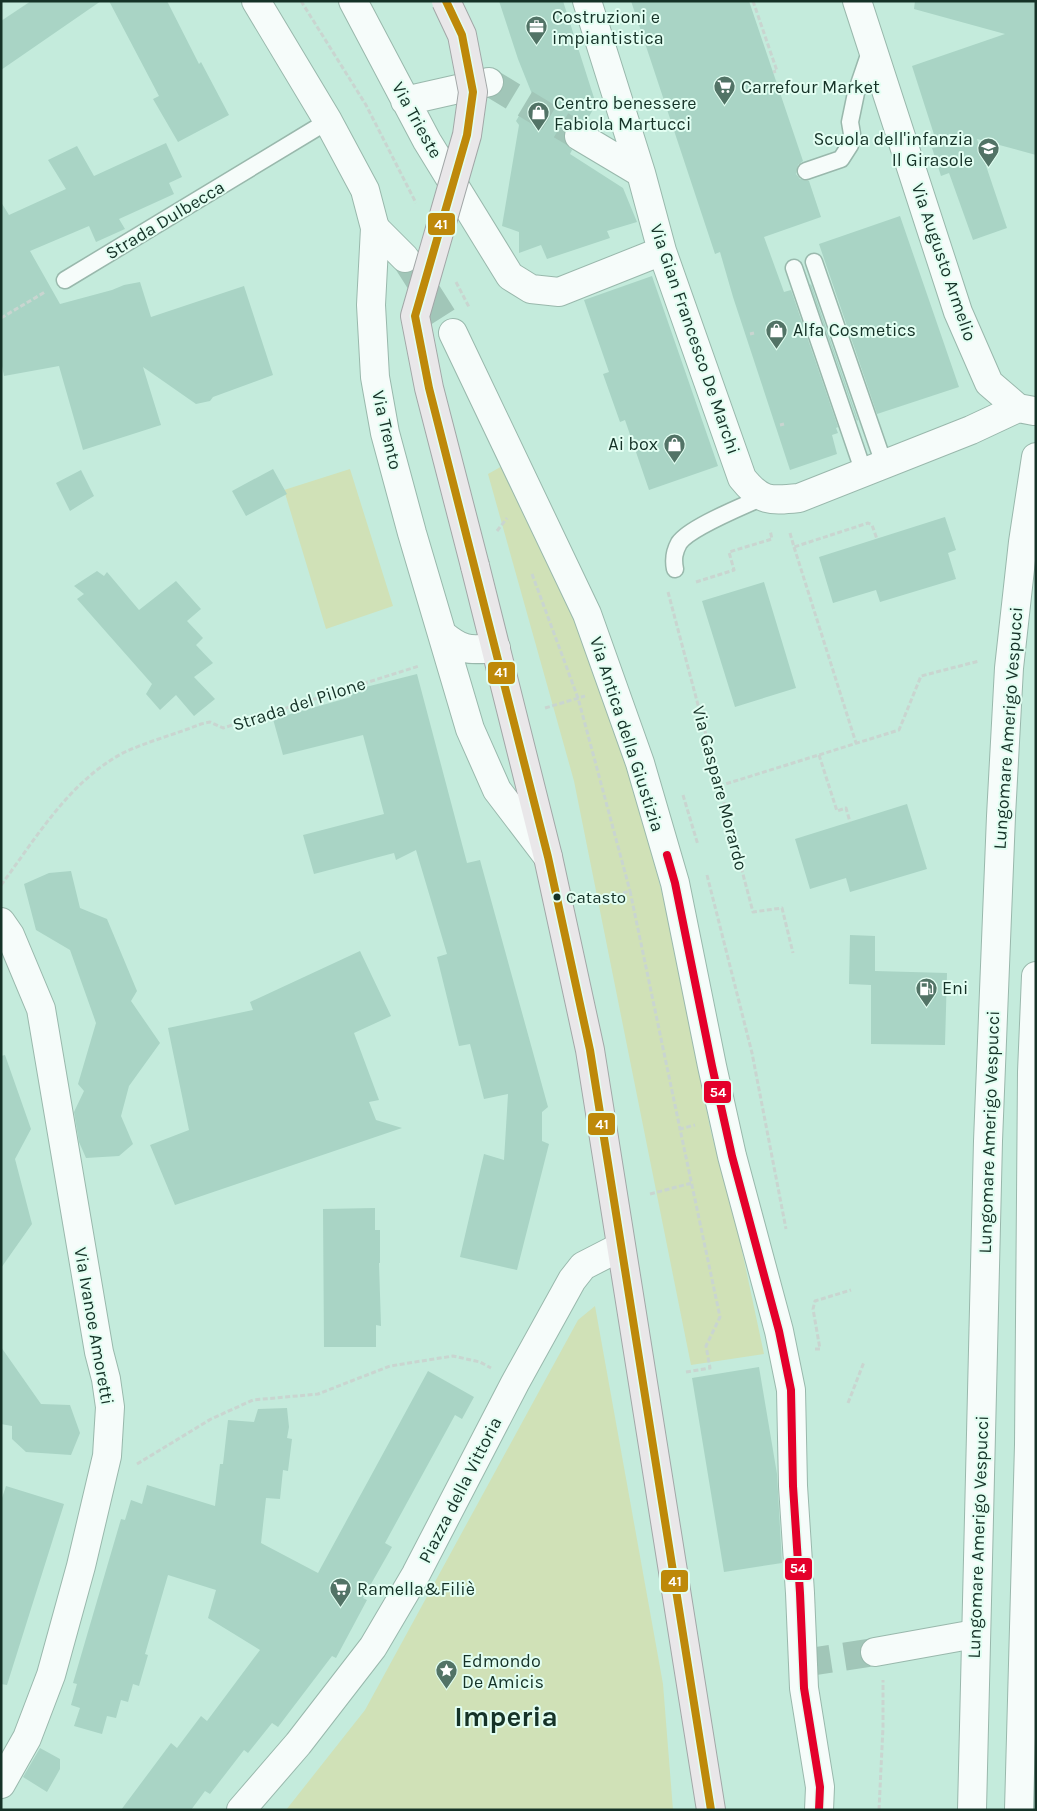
<svg xmlns="http://www.w3.org/2000/svg" width="1037" height="1811" font-family="Karla,sans-serif">
  <style>
    .green { fill: #d0e1b7 }
    .building { fill: #a9d4c5 }
    .lines { fill: none; stroke-linecap: round; stroke-linejoin: round }
    .street-tunnel { stroke: #a1c6b8; stroke-width: 28; stroke-dasharray: 28 14; stroke-linecap: butt }
    .lane-casing { stroke: #99b8ac; stroke-width: 19 }
    .street-casing { stroke: #99b8ac; stroke-width: 30 }
    .secondary-casing { stroke: #99b8ac; stroke-width: 30 }
    .primary-casing { stroke: #a2a7a7; stroke-width: 30 }
    .path { stroke: #c9d5d0; stroke-width: 3; stroke-dasharray: 5 2.5; stroke-linecap: butt }
    .lane { stroke: #f6fcfa; stroke-width: 16 }
    .street { stroke: #f6fcfa; stroke-width: 28 }
    .secondary { stroke: #f6fcfa; stroke-width: 28 }
    .primary { stroke: #e9e7e9; stroke-width: 28 }
    .primary-bridge-casing { stroke: #a2a7a7; stroke-width: 30; stroke-linecap: butt }
    .primary-bridge { stroke: #e9e7e9; stroke-width: 28 }
    .bus-1-casing { stroke: #e2fef2; stroke-width: 11 }
    .bus-2-casing { stroke: #e2fef2; stroke-width: 11 }
    .bus-1 { stroke: #be890a; stroke-width: 8 }
    .bus-2 { stroke: #e4002b; stroke-width: 8 }
    .bus-dot { fill: #153227; stroke: #e2fef2; stroke-width: 2 }
    .labels { text-anchor: middle; stroke-width: 4; stroke-linejoin: round; paint-order: stroke }
    .bus-label { font-size: 17px; fill: #153227; stroke: #e2fef2; text-anchor: start }
    .poi-label { font-size: 18px; fill: #153227; stroke: #e2fef2; text-anchor: start }
    .street-label { font-size: 18px; fill: #153227; stroke: #e2fef2 }
    .town-label { font-size: 28px; font-weight: bold; fill: #153227; stroke: #e2fef2 }
    .line-badge { stroke: #e2fef2; stroke-width: 2 }
    .badge-label { font-size: 14px; text-anchor: middle; font-weight: bold; fill: #fff }
  </style>
  <rect width="100%" height="100%" fill="#c4ebdc"/>
  <path class="green" d="M504 465 554 573 595 667 627 758 663 897 711 1132 738 1232 764 1354 691 1365 574 781 488 474Z
    M350 469 393 606 326 629 284 490Z
    M595 1306 663 1684 673 1810H286L365 1710 578 1320Z"/>
  <path class="building" d="M31 1H101L1 70V21Z
    M109 1H167L199 64 201 62 229 115 178 142 153 99 159 96Z
    M499 1H563L595 101V106L586 122 580 120 572 122 566 128 563 135 565 143 572 150 570 154 623 188 637 222 607 231 610 238 547 259 541 245 519 253V232L502 226 519 125 516 121 532 94 518 59Z
    M631 1H749L803 161 798 165 796 174 800 179 809 181 821 217 764 237 784 292 791 290 838 427 836 428 838 433 832 435 837 454 790 470 733 297 720 252 715 254Z
    M915 1H1036V155L977 139 1007 228 973 240 949 173 941 176 932 148 938 147 912 66 1005 34 914 9Z
    M166 143 182 177 169 183 174 194 119 219 125 229 96 242 89 226 30 251 60 304 112 290 124 285 140 282 151 317 244 286 273 375 213 397 210 401 196 404 143 367 161 425 83 450 59 366 4 376 1 361V202L9 215 66 189 48 160 77 146 94 176Z
    M900 216 959 387 877 414 819 244Z
    M652 276 718 466 649 490 625 420 620 422 603 374 609 372 584 300Z
    M811 284 858 420 857 421 810 285Z
    M273 469 287 494 246 516 232 491Z
    M81 470 94 496 70 511 56 483Z
    M945 517 956 550 948 553 956 579 880 602 876 590 833 603 819 557Z
    M97 571 104 576 107 572 139 610 176 581 201 609 187 621 203 638 196 645 213 663 194 677 215 699 194 716 176 695 160 710 146 694 152 684 77 599 84 594 74 586Z
    M764 582 796 688 735 707 702 601Z
    M417 674 467 863 480 860 548 1107 542 1112V1141L549 1144 517 1270 460 1257 484 1154 504 1160 508 1094 484 1099 470 1044 459 1046 437 957 447 954 416 850 396 860 394 853 314 874 303 835 384 814 363 735 283 755 273 719 351 697 350 691Z
    M907 804 927 869 850 892 846 878 810 889 795 839Z
    M71 871 80 908 107 919 137 991 131 1001 160 1043 129 1086 121 1116 133 1144 119 1156 86 1158 79 1142 74 1112 84 1091 78 1084 96 1023 70 950 36 930 24 884 49 873Z
    M850 935 875 936V971L947 973 945 1045 871 1044V985L849 984Z
    M360 951 391 1016 354 1033 379 1100 369 1102 376 1120 402 1128 175 1205 150 1145 189 1130 168 1028 253 1010 250 1002Z
    M5 1055 31 1129 15 1159 32 1224 1 1268V1056Z
    M375 1208V1230H380V1263H379L381 1326 376 1325V1347H324L323 1209Z
    M1 1347 41 1404 70 1405 80 1433 71 1455 26 1452 12 1439V1426L1 1424Z
    M759 1367 777 1474 782 1563 724 1572 692 1378Z
    M428 1371 474 1397 462 1419 455 1415 385 1543 392 1547 363 1598 367 1600 336 1658 332 1656 278 1727 272 1723 248 1753 244 1750 210 1794 205 1791 191 1810H121L171 1743 177 1748 201 1716 207 1721 260 1650 208 1618 216 1590 168 1575 145 1654 148 1655 139 1686 133 1684 128 1702 121 1700 116 1718 107 1716 102 1734 74 1726 80 1708 71 1705 77 1684 73 1683 121 1519 125 1520 131 1500 142 1504 147 1485 215 1506 220 1464H223L228 1420 254 1422 258 1409 287 1408 289 1427 287 1438 292 1439 288 1471 283 1470 280 1499 266 1498 261 1543 318 1573Z
    M6 1486 64 1504 7 1685 1 1684V1501Z
    M40 1748 60 1759V1769L47 1792 23 1777Z"/>
  <g class="lines">
    <path class="street-tunnel" d="M489 82 579 136
      M405 258 453 333
      M803 1663 875 1652"/>
    <defs>
      <path id="lane" d="M806 171 841 159 850 145 852 134 850 122 856 93 871 49
        M814 262 884 464
        M794 268 864 473
        M65 280 328 121
        M675 569C673 559 674 552 679 543 690 527 744 506 763 497"/>
      <path id="street" d="M353 1 427 141 510 276 531 289 559 292 662 251
        M587 1 641 173 662 251 742 478C761 502 770 501 799 498L971 430 1018 408
        M857 1 958 312 989 383 1018 408 1034 411
        M405 101 489 82
        M579 136 641 173
        M375 228 405 258
        M453 333 587 614 640 763 675 883 712 1066 732 1156 779 1331 791 1390 793 1486 800 1593 804 1688 820 1787 819 1810
        M1 922 10 935 41 1009 99 1352 106 1379 110 1407 107 1456 81 1566 51 1675 27 1738 1 1784
        M875 1652 975 1634
        M241 1810 298 1744 373 1647 416 1574 515 1383 572 1280 583 1266 620 1247"/>
      <path id="secondary" d="M256 1 328 121 365 190 375 228 371 305 375 377 385 433 412 533 470 729 497 790 548 857
        M442 634C464 652 469 650 496 648
        M972 1810 988 1141 1001 816 1009 668 1023 542 1036 457
        M1019 1810 1029 1445 1032 1072 1036 976"/>
      <path id="primary" d="M475 566 548 857 590 1050 711 1810"/>
    </defs>
    <use href="#lane" class="lane-casing"/>
    <use href="#street" class="street-casing"/>
    <use href="#secondary" class="secondary-casing"/>
    <use href="#primary" class="primary-casing"/>
    <path class="path" d="M301 1 366 105 416 203
      M753 1 777 71 773 72
      M456 282 469 307
      M1 318 45 292
      M750 334 754 333
      M780 425 784 424
      M497 531 507 518
      M790 533 794 547 868 523 872 525 877 539
      M794 547 856 743
      M532 574 578 698 630 891
      M696 582 734 570 729 552 772 539 770 530
      M668 592 753 912 782 908 793 953
      M545 708 585 696
      M819 755 837 811 846 808 850 822
      M719 786 899 730 921 676 979 661
      M683 795 698 845
      M707 875 752 1053 786 1229
      M1 885C37 837 70 780 125 752 149 741 176 734 201 724L210 722 223 728 419 666
      M594 901 630 891 680 1129
      M650 1194 692 1183
      M815 1349H820L813 1309 815 1301 851 1290
      M686 1372 710 1368 706 1346 720 1317 680 1129 695 1125
      M848 1403 864 1362
      M137 1464 211 1419 253 1400 318 1394 390 1366 453 1356 480 1362 491 1368
      M879 1810 883 1727V1680"/>
    <use href="#lane" class="lane"/>
    <use href="#street" class="street"/>
    <use href="#secondary" class="secondary"/>
    <use href="#primary" class="primary"/>
    <defs>
      <path id="primary-bridge" d="M446 1 462 35 473 92 467 135 415 316 429 388 475 566"/>
    </defs>
    <use href="#primary-bridge" class="primary-bridge-casing"/>
    <use href="#primary-bridge" class="primary-bridge"/>
    <defs>
      <path id="bus-1" d="M446 1 462 35 473 92 467 135 415 316 429 388 548 857 590 1050 711 1810"/>
      <path id="bus-2" d="M667 855 675 883 712 1066 732 1156 779 1331 791 1390 793 1486 800 1593 804 1688 820 1787 819 1810"/>
    </defs>
    <use href="#bus-1" class="bus-1-casing"/>
    <use href="#bus-2" class="bus-2-casing"/>
    <use href="#bus-1" class="bus-1"/>
    <use href="#bus-2" class="bus-2"/>
  </g>
  <defs>
    <symbol id="office-pin" viewBox="-11 -11 22 30"><path d="M0 17L-7.5 6A9.5 9.5 0 1 1 7.5 6Z" fill="#527366" stroke="#e2fef2"/><path d="M-6-3h4V-5.5h4V-3h4V5H-6ZM-1-4.5V-3h2v-1.5ZM-6 0V1H6V0Z" fill="#fff"/></symbol>
    <symbol id="supermarket-pin" viewBox="-11 -11 22 30"><path d="M0 17L-7.5 6A9.5 9.5 0 1 1 7.5 6Z" fill="#527366" stroke="#e2fef2"/><path d="M-6-5.5h2.5l.6 2H6L4.5 2H-2.5L-4.4-4H-6ZM-1.5 3.2a1.3 1.3 0 1 0 .1 0ZM3 3.2a1.3 1.3 0 1 0 .1 0Z" fill="#fff"/></symbol>
    <symbol id="shop-pin" viewBox="-11 -11 22 30"><path d="M0 17L-7.5 6A9.5 9.5 0 1 1 7.5 6Z" fill="#527366" stroke="#e2fef2"/><path d="M-5-2.5h2.3a2.7 3.5 0 0 1 5.4 0H5L5.5 6h-11ZM-1.5-2.5h3a1.5 2.3 0 0 0-3 0Z" fill="#fff"/></symbol>
    <symbol id="school-pin" viewBox="-11 -11 22 30"><path d="M0 17L-7.5 6A9.5 9.5 0 1 1 7.5 6Z" fill="#527366" stroke="#e2fef2"/><path d="M0-5L7-2L0 1L-7-2ZM-4 1L0 2.5L4 1V4Q0 6-4 4Z" fill="#fff"/></symbol>
    <symbol id="fuel-pin" viewBox="-11 -11 22 30"><path d="M0 17L-7.5 6A9.5 9.5 0 1 1 7.5 6Z" fill="#527366" stroke="#e2fef2"/><path d="M-5.5-6h7V0h2V4h1.3V-2.5L3-4.5l.8-.8L6-3V5H2.5V1h-1V6h-7ZM-4.2-4.7v3.2H.2V-4.7Z" fill="#fff"/></symbol>
    <symbol id="sight-pin" viewBox="-11 -11 22 30"><path d="M0 17L-7.5 6A9.5 9.5 0 1 1 7.5 6Z" fill="#527366" stroke="#e2fef2"/><path d="M0-6L1.8-2.2L6-1.7L2.9 1.2L3.7 5.4L0 3.3L-3.7 5.4L-2.9 1.2L-6-1.7L-1.8-2.2Z" fill="#fff"/></symbol>
  </defs>
  <g fill-rule="evenodd">
    <use href="#office-pin" x="524" y="14" width="25" height="34"/>
    <use href="#supermarket-pin" x="712" y="74" width="25" height="34"/>
    <use href="#shop-pin" x="526" y="100" width="25" height="34"/>
    <use href="#school-pin" x="976" y="136" width="25" height="34"/>
    <use href="#shop-pin" x="764" y="318" width="25" height="34"/>
    <use href="#shop-pin" x="662" y="432" width="25" height="34"/>
    <use href="#fuel-pin" x="914" y="976" width="25" height="34"/>
    <use href="#supermarket-pin" x="328" y="1576" width="25" height="34"/>
    <use href="#sight-pin" x="434" y="1658" width="25" height="34"/>
  </g>
  <circle class="bus-dot" cx="557" cy="897" r="4.5"/>
  <g class="labels">
    <g class="bus-label">
      <text x="566" y="903">Catasto</text>
    </g>
    <g class="poi-label">
      <text x="552" y="23">Costruzioni e<tspan x="552" dy="21">impiantistica</tspan></text>
      <text x="741" y="93">Carrefour Market</text>
      <text x="554" y="109">Centro benessere<tspan x="554" dy="21">Fabiola Martucci</tspan></text>
      <text x="973" y="145" text-anchor="end">Scuola dell'infanzia<tspan x="973" dy="21">Il Girasole</tspan></text>
      <text x="793" y="336">Alfa Cosmetics</text>
      <text x="658" y="450" text-anchor="end">Ai box</text>
      <text x="942" y="994">Eni</text>
      <text x="357" y="1595">Ramella&amp;Filiè</text>
      <text x="462" y="1667">Edmondo<tspan x="462" dy="21">De Amicis</tspan></text>
    </g>
    <g class="street-label">
      <text transform="translate(417 120) rotate(61)" y="6">Via Trieste</text>
      <text transform="translate(165 220) rotate(-31)" y="6">Strada Dulbecca</text>
      <text transform="translate(944 262) rotate(71)" y="6">Via Augusto Armelio</text>
      <text transform="translate(695 339) rotate(71)" y="6">Via Gian Francesco De Marchi</text>
      <text transform="translate(387 430) rotate(77)" y="6">Via Trento</text>
      <text transform="translate(299 704) rotate(-18)" y="6">Strada del Pilone</text>
      <text transform="translate(1008 728) rotate(-86)" y="6">Lungomare Amerigo Vespucci</text>
      <text transform="translate(627 734) rotate(72)" y="6">Via Antica della Giustizia</text>
      <text transform="translate(720 788) rotate(75)" y="6">Via Gaspare Morardo</text>
      <text transform="translate(989 1132) rotate(-88)" y="6">Lungomare Amerigo Vespucci</text>
      <text transform="translate(94 1326) rotate(80)" y="6">Via Ivanoe Amoretti</text>
      <text transform="translate(460 1490) rotate(-63)" y="6">Piazza della Vittoria</text>
      <text transform="translate(978 1537) rotate(-88)" y="6">Lungomare Amerigo Vespucci</text>
    </g>
    <g class="town-label">
      <text x="506" y="1726">Imperia</text>
    </g>
  </g>
  <g class="line-badge">
    <rect x="427" y="212" width="29" height="24" rx="5" fill="#be890a"/>
    <rect x="487" y="661" width="29" height="24" rx="5" fill="#be890a"/>
    <rect x="703" y="1080" width="29" height="24" rx="5" fill="#e4002b"/>
    <rect x="587" y="1112" width="29" height="24" rx="5" fill="#be890a"/>
    <rect x="784" y="1557" width="29" height="24" rx="5" fill="#e4002b"/>
    <rect x="660" y="1569" width="29" height="24" rx="5" fill="#be890a"/>
  </g>
  <g class="badge-label">
    <text x="441" y="229">41</text>
    <text x="501" y="677">41</text>
    <text x="718" y="1097">54</text>
    <text x="602" y="1129">41</text>
    <text x="798" y="1573">54</text>
    <text x="675" y="1586">41</text>
  </g>
  <rect width="1037" height="1811" fill="none" stroke="#153227" stroke-width="5"/>
</svg>
